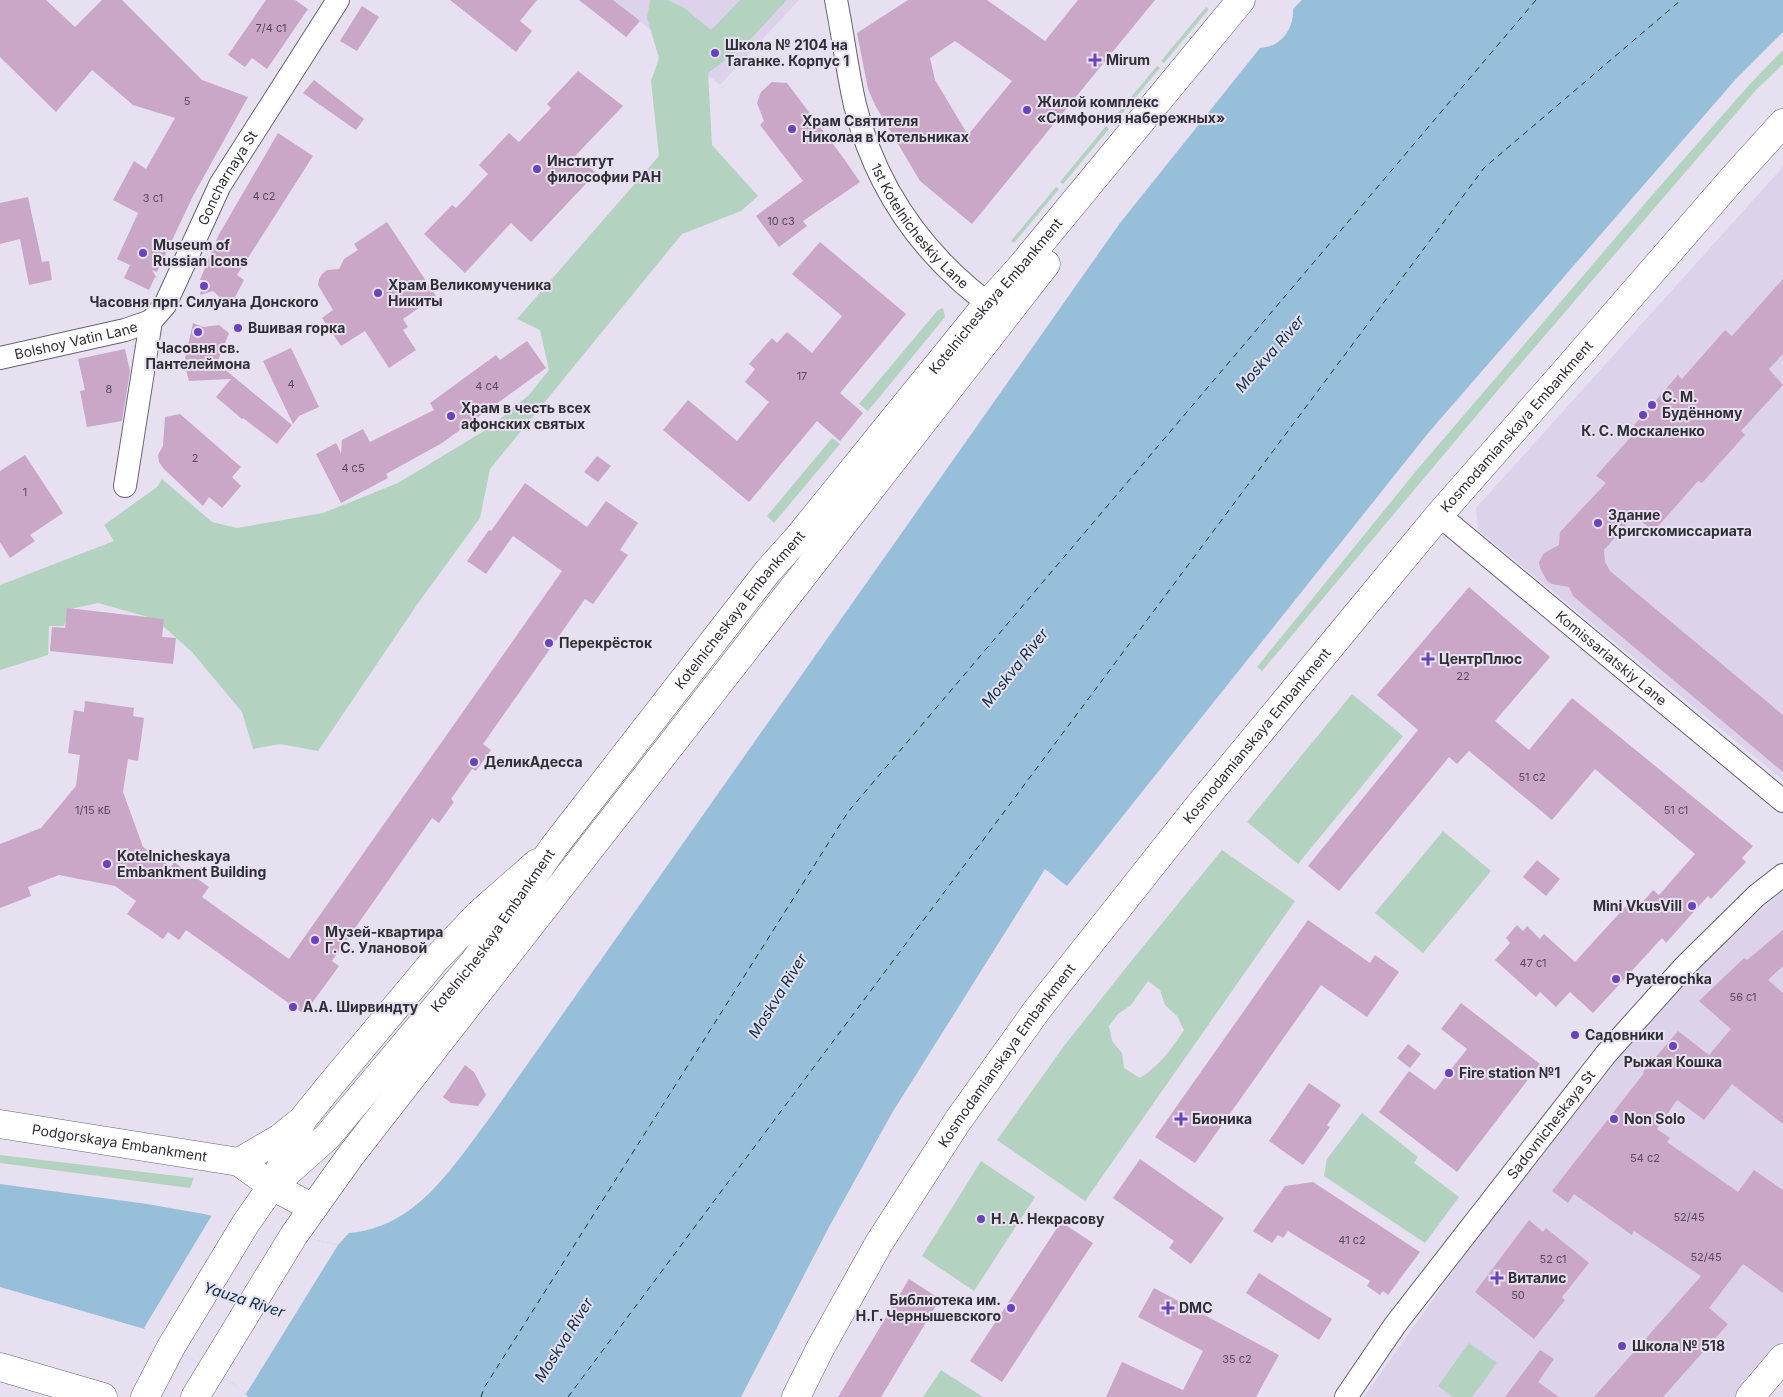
<svg xmlns="http://www.w3.org/2000/svg" width="1783" height="1397" font-family="Inter,sans-serif">
  <style>
    .built { fill: #dcd3eb }
    .green { fill: #b4d2c0; fill-rule: evenodd }
    .water { fill: #97bfd9 }
    .pier { fill: #e6e0f1 }
    .lines { fill: none; stroke-linecap: round; stroke-linejoin: round }
    .ferry { stroke: #092d40; stroke-width: 1; stroke-dasharray: 6 5; stroke-linecap: butt }
    .building { fill: #caa7c6; fill-rule: evenodd }
    .minor-casing { stroke: #676170; stroke-width: 24 }
    .tertiary-casing { stroke: #676170; stroke-width: 29 }
    .secondary-casing { stroke: #676170; stroke-width: 29 }
    .primary-casing { stroke: #676170; stroke-width: 29 }
    .minor { stroke: #fff; stroke-width: 22 }
    .tertiary { stroke: #fff; stroke-width: 28 }
    .secondary { stroke: #fff; stroke-width: 28 }
    .primary { stroke: #fff; stroke-width: 28 }
    .poi-dot { fill: #6943bc; stroke: #e6e0f1; stroke-width: 2 }
    .labels { text-anchor: middle; stroke-width: 4; stroke-linejoin: round; paint-order: stroke }
    .number-label { font-size: 11px; fill: #574c59 }
    .poi-label { font-size: 14px; font-weight: bold; fill: #312e35; stroke: #e6e0f1; text-anchor: start }
    .street-label { font-size: 14px; fill: #312e35; stroke: #e6e0f1 }
    .water-label { font-size: 15px; font-style: italic; fill: #092d40; stroke: #e6e0f1 }
  </style>
  <rect width="100%" height="100%" fill="#e6e0f1"/>
  <path class="built" d="M613 0H799L720 85Z
    M1783 167V780L1478 530 1476 508Z
    M1783 890V1340L1734 1397H1364L1448 1278 1504 1203 1624 1052 1690 978 1747 922Z"/>
  <path class="green" d="M650 0H667L683 7 711 30 740 0H787L745 45 708 73 712 145 758 196 741 211 682 234 490 469 480 518 416 606 318 751 280 744 253 749 242 712 192 652 155 619 98 603 70 609 64 626H49L48 655 0 670V585L114 541 104 525 157 487 162 479 212 522 237 528 323 513 398 483 489 428 529 395 549 370 540 330 517 319 659 156 651 81 659 58 647 18Z
    M1206 7 1209 9 1164 63 1161 61Z
    M1783 50V64L1756 90 1498 390 1262 671 1257 667 1416 471 1647 201 1749 85Z
    M1157 66 1160 68 1114 123 1111 121Z
    M1106 126 1109 129 1063 184 1060 182Z
    M1056 187 1059 189 1014 243 1011 241Z
    M943 308 945 317 868 411 859 404 938 310Z
    M832 438 840 444 774 523 767 516Z
    M1352 694 1403 736 1298 864 1247 822Z
    M1443 831 1491 871 1423 953 1375 913Z
    M1222 850 1295 901 1085 1201 997 1140 1064 1046 1128 965ZM1148 981 1160 990 1165 1005 1177 1016 1184 1030C1172 1049 1159 1066 1140 1078L1124 1068 1122 1053 1112 1041 1109 1026 1118 1014 1131 1005Z
    M1362 1113 1418 1157 1414 1163 1459 1197 1425 1243 1324 1176 1327 1159Z
    M0 1155 194 1178 190 1188 0 1163Z
    M981 1161 1035 1197 974 1291 922 1256Z
    M1469 1343 1497 1363 1472 1397H1453L1438 1386Z
    M941 1370 983 1397H923Z"/>
  <path class="water" d="M1302 0H1783V32L1735 80 1429 432 1067 886 1045 869 892 1113 829 1227 741 1397H248L243 1391 232 1383 171 1347 148 1330 0 1287V1184L147 1204 204 1214 338 1245 349 1233C414 1228 450 1171 486 1123L1120 223 1260 48C1281 47 1294 29 1293 9Z"/>
  <path class="pier" d="M212 1215 338 1245 246 1394 232 1383 171 1347 144 1328Z"/>
  <g class="lines">
    <path class="ferry" d="M481 1397 484 1388 848 812 1536 0
      M568 1397 1484 168 1681 0"/>
  </g>
  <path class="building" d="M0 0H46L75 27 102 0H122L202 80 248 97 193 196 157 272 152 270 157 278 155 277 149 290 124 278 130 265 117 259 138 213 113 200 134 161 146 169 175 118 133 105 92 70 56 112 0 57Z
    M266 0H295L308 9 267 69 252 58 245 67 228 55Z
    M450 0H537L520 21 532 31 516 52Z
    M579 0H613L640 21 626 37Z
    M908 0H987L1045 41 1078 0H1155L972 224 920 181 875 105 868 89 857 33ZM955 41 1012 81 968 135 935 80 930 58Z
    M362 6 379 17 357 51 340 41Z
    M578 71 623 106 576 155 596 173 531 242 511 223 465 273 424 234 452 205 456 208 488 174 479 165 509 133 519 142 551 108 547 104Z
    M314 80 364 119 356 130 303 93Z
    M772 82 787 83 842 156 860 182 803 221 807 226 779 247 756 216 803 181 760 125 764 121 757 103 761 92Z
    M278 133 313 156 237 275 244 280 232 303 224 301 213 291 200 295 203 280H200L218 236Z
    M28 197 42 262 49 261 52 280 29 285 20 239 0 244V203Z
    M387 222 436 296 403 319 408 327 403 330 416 350 389 368 365 331 341 346 322 318 333 310 318 285 319 279 322 274 327 270 339 269 344 259 358 250 354 244Z
    M820 242 906 314 840 393 863 413 840 441 817 421 749 502 663 430 688 400 737 441 769 402 745 382 755 369 749 364 772 338 777 343 787 332 812 353 842 316 792 274Z
    M1783 279V354L1769 369 1783 385 1741 431 1745 435 1702 483 1698 481 1654 531 1634 516 1604 550 1605 562 1610 571 1783 715V772L1573 596 1569 587 1552 584 1547 581 1540 568 1539 562 1544 553 1559 545 1560 532 1606 483 1596 476 1638 429 1634 425 1643 415 1678 375 1682 379 1725 330 1732 336Z
    M193 323 203 327 219 325 229 333 217 363 292 425 277 444 243 418 242 419 216 397 231 379 189 381 184 363Z
    M527 341 546 368 442 443 386 474 388 478 341 503 316 454 336 443 341 453 342 440 363 429 370 442 434 410 430 403 496 355 500 360Z
    M291 348 319 407 299 416 293 424 263 361Z
    M125 349 130 371 122 421 87 427 80 391 85 390 78 359Z
    M180 414 241 467 232 477 241 486 222 508 209 497 203 506 163 468 159 462 158 455 163 446 165 417Z
    M25 455 63 513 30 535 35 541 10 558 0 542V471Z
    M597 456 611 466 598 482 584 472Z
    M525 483 587 527 606 501 638 523 620 550 628 555 593 604 585 599 483 744 491 750 476 771 472 769 451 799 454 802 439 823 432 818 332 961 339 966 304 1014 186 930 179 940 168 932 163 939 127 914 136 901 115 886 59 875 28 887 31 896 0 908V844L41 828 76 786 80 755 68 753 74 710 84 712 85 701 134 708 133 716 144 718 138 761 128 759 123 792 143 847 171 867 174 862 209 887 202 897 289 959 562 571 513 536 486 574 467 561 489 530 491 531Z
    M1469 587 1550 657 1495 721 1529 750 1572 698 1753 846 1742 858 1746 862 1711 899 1708 896 1666 943 1662 938 1593 1013 1570 992 1556 1007 1540 992 1536 997 1495 960 1510 943 1506 938 1517 925 1523 931 1527 926 1540 939 1544 934 1575 962 1626 906 1634 912 1653 890 1659 895 1695 854 1595 769 1552 820 1469 751 1457 764 1449 757 1339 891 1308 866 1418 730 1377 695Z
    M67 608 164 619 162 637 176 638 173 664 50 651 52 627 65 628Z
    M1537 860 1560 879 1546 896 1523 877Z
    M1308 920 1370 963 1375 955 1399 972 1367 1017 1321 985 1195 1163 1155 1137Z
    M1783 930V966L1768 980 1783 993V1124L1732 1084 1704 1120 1677 1100 1657 1129 1670 1138 1667 1142 1738 1192 1754 1170 1783 1190V1293L1743 1264 1709 1308 1728 1324 1663 1397H1594L1701 1276 1634 1231 1632 1235 1574 1194 1568 1203 1552 1191 1644 1073 1643 1072 1678 1031 1709 1055 1731 1029 1699 1001 1744 958 1747 960Z
    M1461 1003 1540 1064 1457 1172 1379 1112 1409 1071 1435 1090 1467 1049 1441 1029Z
    M1408 1044 1421 1054 1410 1068 1397 1058Z
    M465 1065 474 1072 486 1095 478 1106 451 1103 443 1097Z
    M1309 1083 1341 1105 1327 1125 1330 1127 1303 1165 1269 1141Z
    M1140 1159 1224 1218 1191 1264 1169 1248 1174 1241 1113 1198Z
    M1313 1182 1420 1252 1388 1295 1383 1291 1380 1295 1367 1286 1370 1281 1288 1231 1283 1238 1278 1235 1272 1243 1253 1231 1285 1186Z
    M1529 1220 1543 1232 1546 1228 1589 1263 1562 1297 1565 1300 1534 1339 1475 1292Z
    M1061 1222 1093 1243 1002 1382 970 1361Z
    M1259 1273 1332 1319 1319 1340 1246 1293Z
    M909 1279 940 1299 881 1397H838Z
    M1154 1288 1279 1355 1256 1397H1106L1122 1362 1183 1390 1203 1351 1138 1317Z
    M1540 1350 1554 1359 1538 1382 1559 1397H1505Z"/>
  <g class="lines">
    <defs>
      <g id="minor">
        <path id="s1" d="M836 0C843 35 847 70 855 105 877 194 927 261 1001 313"/>
        <path id="s2" d="M0 358 125 330 151 321"/>
        <path id="s3" d="M125 486 151 321 165 305 220 185 338 0"/>
        <path id="s4" d="M1439 515 1783 801"/>
        <path id="s5" d="M1346 1397 1395 1325 1606 1054 1684 967 1756 896 1783 875"/>
      </g>
      <path id="tertiary" d="M1750 1397 1783 1358"/>
      <g id="secondary">
        <path id="s6" d="M0 1124 239 1162 272 1186 313 1208"/>
        <path d="M239 1162 280 1138 300 1122"/>
        <path d="M272 1186 303 1119 328 1088 435 960 479 914 537 863"/>
        <path d="M0 1367 103 1397"/>
        <path id="s7" d="M796 1397 821 1347 879 1243 957 1122 1037 1010 1197 808 1439 515 1562 375 1734 177 1783 123"/>
      </g>
      <g id="primary">
        <path id="s8" d="M145 1397 171 1347 246 1223 272 1186 327 1137 474 962 553 848 768 571 796 540 988 303 1019 269 1241 0"/>
        <path d="M195 1397 294 1235 351 1155 1046 264"/>
      </g>
    </defs>
    <use href="#minor" class="minor-casing"/>
    <use href="#tertiary" class="tertiary-casing"/>
    <use href="#secondary" class="secondary-casing"/>
    <use href="#primary" class="primary-casing"/>
    <use href="#minor" class="minor"/>
    <use href="#tertiary" class="tertiary"/>
    <use href="#secondary" class="secondary"/>
    <use href="#primary" class="primary"/>
  </g>
  <g class="poi-dot">
    <circle cx="715" cy="53" r="5"/>
    <path d="M1092.5 52.5h5v5h5v5h-5v5h-5v-5h-5v-5h5z"/>
    <circle cx="1027" cy="110" r="5"/>
    <circle cx="792" cy="129" r="5"/>
    <circle cx="537" cy="169" r="5"/>
    <circle cx="143" cy="253" r="5"/>
    <circle cx="204" cy="286" r="5"/>
    <circle cx="378" cy="293" r="5"/>
    <circle cx="238" cy="328" r="5"/>
    <circle cx="198" cy="332" r="5"/>
    <circle cx="1652" cy="405" r="5"/>
    <circle cx="1643" cy="415" r="5"/>
    <circle cx="451" cy="416" r="5"/>
    <circle cx="1598" cy="523" r="5"/>
    <circle cx="549" cy="643" r="5"/>
    <path d="M1425.5 651.5h5v5h5v5h-5v5h-5v-5h-5v-5h5z"/>
    <circle cx="474" cy="762" r="5"/>
    <circle cx="107" cy="864" r="5"/>
    <circle cx="1692" cy="906" r="5"/>
    <circle cx="315" cy="940" r="5"/>
    <circle cx="1616" cy="979" r="5"/>
    <circle cx="293" cy="1007" r="5"/>
    <circle cx="1575" cy="1035" r="5"/>
    <circle cx="1673" cy="1046" r="5"/>
    <circle cx="1449" cy="1073" r="5"/>
    <path d="M1178.5 1111.5h5v5h5v5h-5v5h-5v-5h-5v-5h5z"/>
    <circle cx="1614" cy="1119" r="5"/>
    <circle cx="981" cy="1219" r="5"/>
    <path d="M1494.5 1270.5h5v5h5v5h-5v5h-5v-5h-5v-5h5z"/>
    <circle cx="1011" cy="1308" r="5"/>
    <path d="M1165.5 1300.5h5v5h5v5h-5v5h-5v-5h-5v-5h5z"/>
    <circle cx="1622" cy="1346" r="5"/>
  </g>
  <g class="labels">
    <g class="number-label">
      <text x="271" y="32">7/4 с1</text>
      <text x="187" y="105">5</text>
      <text x="264" y="200">4 с2</text>
      <text x="153" y="202">3 с1</text>
      <text x="781" y="225">10 с3</text>
      <text x="802" y="380">17</text>
      <text x="291" y="388">4</text>
      <text x="487" y="390">4 с4</text>
      <text x="109" y="393">8</text>
      <text x="195" y="462">2</text>
      <text x="353" y="472">4 с5</text>
      <text x="25" y="496">1</text>
      <text x="1463" y="680">22</text>
      <text x="1532" y="781">51 с2</text>
      <text x="93" y="814">1/15 кБ</text>
      <text x="1676" y="814">51 с1</text>
      <text x="1533" y="967">47 с1</text>
      <text x="1743" y="1001">56 с1</text>
      <text x="1645" y="1162">54 с2</text>
      <text x="1689" y="1221">52/45</text>
      <text x="1352" y="1244">41 с2</text>
      <text x="1706" y="1261">52/45</text>
      <text x="1553" y="1263">52 с1</text>
      <text x="1518" y="1299">50</text>
      <text x="1237" y="1363">35 с2</text>
    </g>
    <g class="poi-label">
      <text x="725" y="50">Школа № 2104 на<tspan x="725" dy="16">Таганке. Корпус 1</tspan></text>
      <text x="1106" y="65">Mirum</text>
      <text x="1037" y="107">Жилой комплекс<tspan x="1037" dy="16">«Симфония набережных»</tspan></text>
      <text x="802" y="126">Храм Святителя<tspan x="802" dy="16">Николая в Котельниках</tspan></text>
      <text x="547" y="166">Институт<tspan x="547" dy="16">философии РАН</tspan></text>
      <text x="153" y="250">Museum of<tspan x="153" dy="16">Russian Icons</tspan></text>
      <text x="388" y="290">Храм Великомученика<tspan x="388" dy="16">Никиты</tspan></text>
      <text x="204" y="307" text-anchor="middle">Часовня прп. Силуана Донского</text>
      <text x="248" y="333">Вшивая горка</text>
      <text x="198" y="353" text-anchor="middle">Часовня св.<tspan x="198" dy="16">Пантелеймона</tspan></text>
      <text x="1662" y="402">С. М.<tspan x="1662" dy="16">Будённому</tspan></text>
      <text x="461" y="413">Храм в честь всех<tspan x="461" dy="16">афонских святых</tspan></text>
      <text x="1643" y="436" text-anchor="middle">К. С. Москаленко</text>
      <text x="1608" y="520">Здание<tspan x="1608" dy="16">Кригскомиссариата</tspan></text>
      <text x="559" y="648">Перекрёсток</text>
      <text x="1439" y="664">ЦентрПлюс</text>
      <text x="484" y="767">ДеликАдесса</text>
      <text x="117" y="861">Kotelnicheskaya<tspan x="117" dy="16">Embankment Building</tspan></text>
      <text x="1682" y="911" text-anchor="end">Mini VkusVill</text>
      <text x="325" y="937">Музей-квартира<tspan x="325" dy="16">Г. С. Улановой</tspan></text>
      <text x="1626" y="984">Pyaterochka</text>
      <text x="303" y="1012">А.А. Ширвиндту</text>
      <text x="1585" y="1040">Садовники</text>
      <text x="1673" y="1067" text-anchor="middle">Рыжая Кошка</text>
      <text x="1459" y="1078">Fire station №1</text>
      <text x="1192" y="1124">Бионика</text>
      <text x="1624" y="1124">Non Solo</text>
      <text x="991" y="1224">Н. А. Некрасову</text>
      <text x="1508" y="1283">Виталис</text>
      <text x="1001" y="1305" text-anchor="end">Библиотека им.<tspan x="1001" dy="16">Н.Г. Чернышевского</tspan></text>
      <text x="1179" y="1313">DMC</text>
      <text x="1632" y="1351">Школа № 518</text>
    </g>
    <g class="street-label">
      <text dy="5" stroke="none"><textPath href="#s3" startOffset="330">Goncharnaya St</textPath></text>
      <text dy="5" stroke="none"><textPath href="#s1" startOffset="246">1st Kotelnicheskiy Lane</textPath></text>
      <text dy="5" stroke="none"><textPath href="#s8" startOffset="1395">Kotelnicheskaya Embankment</textPath></text>
      <text dy="5" stroke="none"><textPath href="#s2" startOffset="78">Bolshoy Vatin Lane</textPath></text>
      <text dy="5" stroke="none"><textPath href="#s7" startOffset="1212">Kosmodamianskaya Embankment</textPath></text>
      <text dy="5" stroke="none"><textPath href="#s8" startOffset="990">Kotelnicheskaya Embankment</textPath></text>
      <text dy="5" stroke="none"><textPath href="#s4" startOffset="224">Komissariatskiy Lane</textPath></text>
      <text dy="5" stroke="none"><textPath href="#s7" startOffset="808">Kosmodamianskaya Embankment</textPath></text>
      <text dy="5" stroke="none"><textPath href="#s8" startOffset="585">Kotelnicheskaya Embankment</textPath></text>
      <text dy="5" stroke="none"><textPath href="#s7" startOffset="402">Kosmodamianskaya Embankment</textPath></text>
      <text dy="5" stroke="none"><textPath href="#s5" startOffset="341">Sadovnicheskaya St</textPath></text>
      <text dy="5" stroke="none"><textPath href="#s6" startOffset="121">Podgorskaya Embankment</textPath></text>
    </g>
    <g class="water-label">
      <text transform="translate(1270 354) rotate(-49)" y="5">Moskva River</text>
      <text transform="translate(1015 668) rotate(-51)" y="5">Moskva River</text>
      <text transform="translate(778 996) rotate(-58)" y="5">Moskva River</text>
      <text transform="translate(244 1300) rotate(18)" y="5">Yauza River</text>
      <text transform="translate(564 1340) rotate(-58)" y="5">Moskva River</text>
    </g>
  </g>
</svg>
